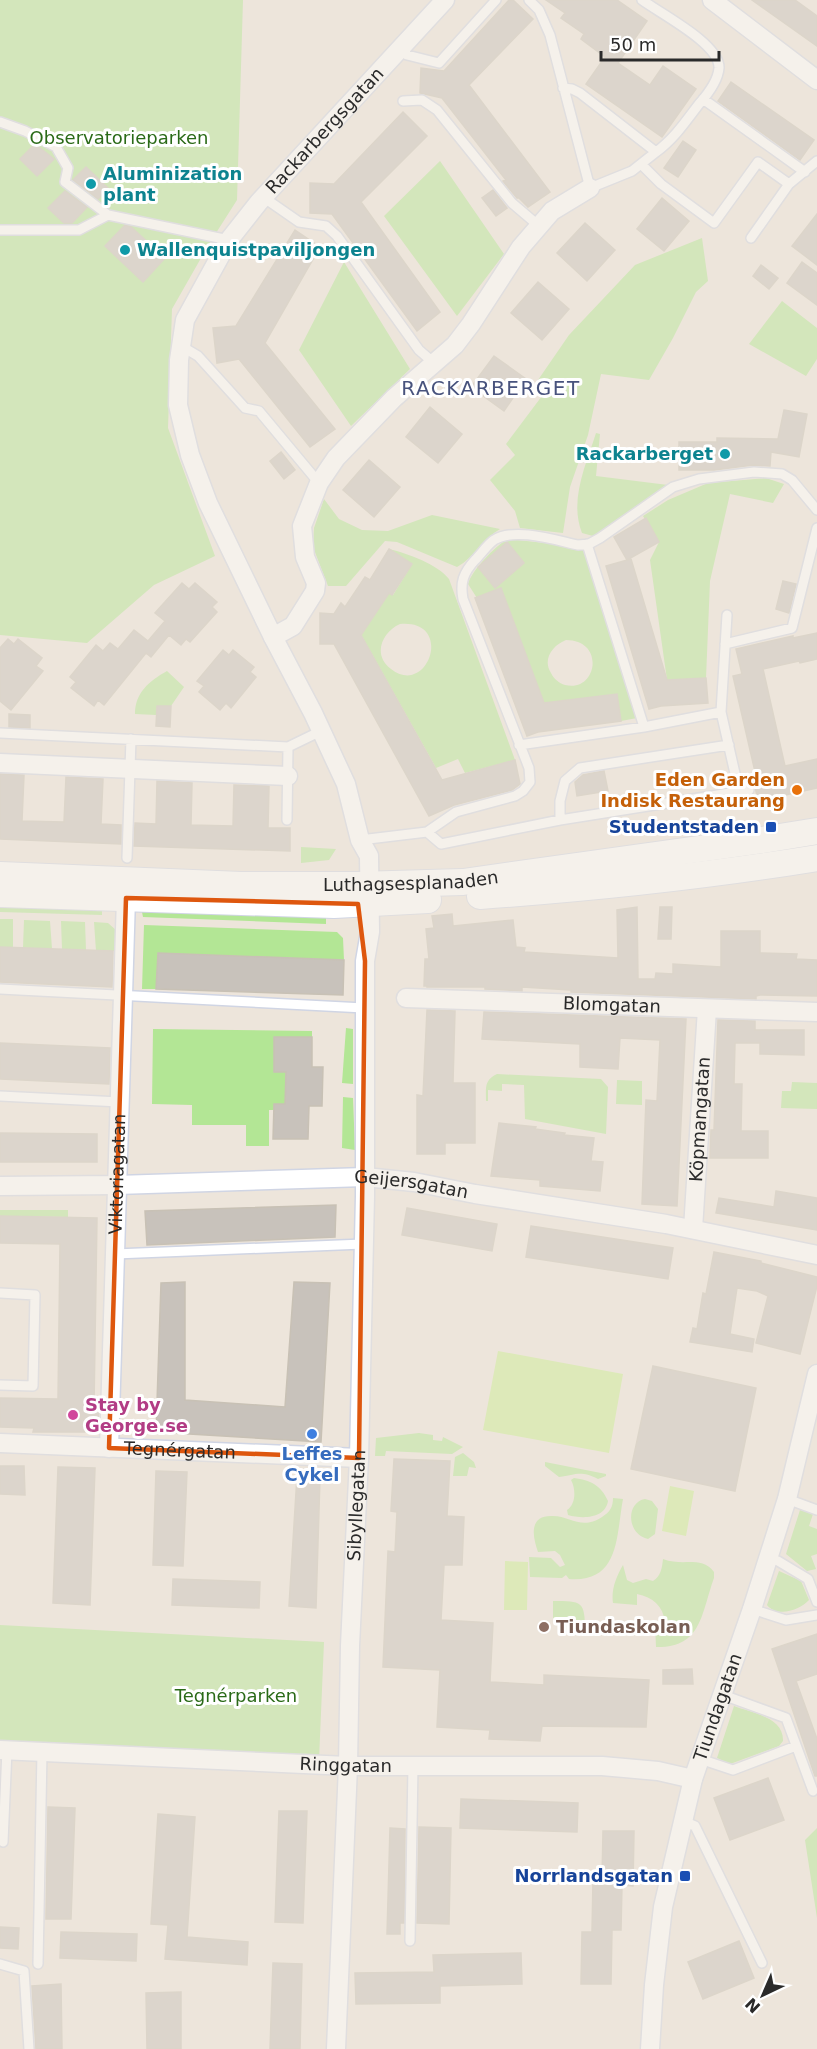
<svg xmlns="http://www.w3.org/2000/svg" width="817" height="2049" font-family="'DejaVu Sans',sans-serif">
  <style>
    .green { fill: #b3e695; fill-rule: evenodd }
    .pitch { fill: #c9ee90 }
    .building { fill: #c8c2bb; stroke: #c8c1b5; stroke-width: 1.5 }
    .lines { fill: none; stroke-linecap: round; stroke-linejoin: round }
    .service-casing { stroke: #d0d5e4; stroke-width: 12 }
    .minor-casing { stroke: #d0d5e4; stroke-width: 21 }
    .secondary-casing { stroke: #d0d5e4; stroke-width: 28 }
    .service { stroke: #fff; stroke-width: 9 }
    .minor { stroke: #fff; stroke-width: 18 }
    .secondary { stroke: #fff; stroke-width: 26 }
    .marked { fill: none; stroke: #de570e; stroke-width: 4.5; stroke-linejoin: round }
    .culture-dot { fill: #0f9aa8; stroke: #fff; stroke-width: 2 }
    .food-dot { fill: #e8710a; stroke: #fff; stroke-width: 2 }
    .transit-dot { fill: #1a4fb4; stroke: #fff; stroke-width: 2 }
    .hotel-dot { fill: #d1479c; stroke: #fff; stroke-width: 2 }
    .shop-dot { fill: #3f7fe0; stroke: #fff; stroke-width: 2 }
    .education-dot { fill: #8d6e63; stroke: #fff; stroke-width: 2 }
    .labels { text-anchor: middle; stroke-width: 6; stroke-linejoin: round; paint-order: stroke }
    .street-label { font-size: 18px; fill: #2a2a2a; stroke: #fff }
    .park-label { font-size: 18px; fill: #2a6a17; stroke: #fff }
    .culture-label { font-size: 18px; font-weight: bold; fill: #0d838f; stroke: #fff; text-anchor: start }
    .food-label { font-size: 18px; font-weight: bold; fill: #c56008; stroke: #fff; text-anchor: end }
    .transit-label { font-size: 18px; font-weight: bold; fill: #164399; stroke: #fff; text-anchor: end }
    .hotel-label { font-size: 18px; font-weight: bold; fill: #b23c85; stroke: #fff; text-anchor: start }
    .shop-label { font-size: 18px; font-weight: bold; fill: #366cbe; stroke: #fff }
    .education-label { font-size: 18px; font-weight: bold; fill: #785e54; stroke: #fff; text-anchor: start }
    .neighbourhood-label { font-size: 20px; letter-spacing: 1.5px; fill: #48537d; stroke: #fff }
  </style>
  <rect width="100%" height="100%" fill="#ede5db"/>
  <path class="green" d="M0 0H243L237 200 209 244 172 309 168 428 215 556 154 585 87 643 0 635Z
    M440 161 504 254 457 316 384 216Z
    M702 238 708 281 696 292 673 338 649 380 601 374 588 435 570 487 563 533 520 528 515 511 490 480 515 455 506 444 548 388 538 380 569 335 635 265Z
    M344 262 410 369 351 426 299 350Z
    M782 301 817 328V359L806 376 749 344Z
    M596 433 600 434 596 476 668 485 636 510 593 536 582 533C569 500 586 465 596 433Z
    M766 478 784 484 773 503 730 494 710 581 706 678 667 680 650 560 659 542 643 516 668 500 708 483Z
    M324 499 339 519 362 530 388 531 432 515 500 529C483 539 475 557 457 567L397 542 385 541 346 586H328L313 547 314 528Z
    M508 539 582 547 587 552 637 718 621 721 617 694 544 703 468 584C472 570 495 546 508 539ZM566 640C606 640 597 693 565 685 559 683 554 679 551 673 542 659 553 645 566 640Z
    M389 549C409 554 437 564 449 579L515 760 465 773 458 759 436 768 359 631 370 622 389 593 393 595 412 564ZM400 624C455 619 428 698 391 669 372 655 382 632 400 624Z
    M167 671 184 687 171 706H157L156 715 135 714C135 693 149 681 167 671Z
    M301 847 336 849 329 860 301 863Z
    M0 906 102 910V915L0 912Z
    M164 911 326 916V924L143 917 142 912Z
    M0 919H13V947H0Z
    M24 920 50 921 52 949 23 948Z
    M61 921 85 922 86 950 62 949Z
    M94 922 108 923 117 931V951H96Z
    M144 925 337 932 343 938 344 960 158 953 157 989H142Z
    M346 1028 353 1029V1084L342 1083Z
    M153 1029 312 1031V1037H274V1072H286L285 1104H274V1110H269V1146H246V1125H192V1105L152 1104Z
    M497 1074 601 1079 608 1087 606 1134 525 1119 524 1085 502 1084V1091L488 1090V1101H486C486 1088 484 1080 497 1074Z
    M617 1080 642 1081V1105L616 1104Z
    M792 1082 817 1083V1109L781 1108 782 1091H791Z
    M343 1097 353 1098 355 1150 342 1148Z
    M0 1210H68V1217L0 1216Z
    M419 1433 433 1435V1440L442 1441 443 1437 463 1447 452 1454 386 1451 385 1456H375L376 1438Z
    M463 1453 474 1462 476 1468 469 1467 467 1476H453L455 1457Z
    M545 1462 606 1474V1476L598 1479C580 1470 576 1475 559 1477L545 1466Z
    M574 1478C590 1480 601 1485 608 1501 605 1519 582 1519 568 1515L567 1510C576 1504 576 1489 571 1480Z
    M613 1498 623 1499C616 1536 620 1583 569 1579L566 1575 562 1578 530 1577 529 1557 551 1558 560 1567 565 1565 560 1555 555 1551 538 1552C533 1538 528 1516 551 1516 570 1515 581 1531 602 1517 610 1512 613 1507 613 1498Z
    M645 1499 652 1501 658 1509 655 1534 648 1539C626 1534 626 1502 645 1499Z
    M800 1510 813 1514 809 1526 817 1529V1554L811 1556 816 1569 807 1571 786 1554Z
    M663 1559C683 1567 701 1555 714 1572V1578C701 1614 702 1648 656 1647L655 1623 665 1622C663 1606 653 1597 637 1594V1605L613 1603C611 1590 616 1577 623 1565L627 1580 633 1583 646 1579 653 1581C661 1576 662 1568 663 1559Z
    M779 1571 801 1581 809 1600C800 1610 777 1618 767 1605Z
    M553 1601C582 1601 585 1601 585 1631H565L553 1618Z
    M0 1625 324 1642 319 1760 0 1742Z
    M734 1706C752 1713 784 1717 783 1741L779 1746 730 1764 717 1758Z
    M817 1828V1918L805 1840Z"/>
  <path class="pitch" d="M498 1351 623 1374 609 1453 483 1430Z
    M670 1486 694 1491 686 1536 662 1531Z
    M505 1561 528 1562 527 1610H504Z"/>
  <path class="building" d="M509 0H513L533 19 469 85 550 192 528 207 519 198H517L503 181 506 180 442 98 420 93 421 68 444 71Z
    M546 0H617L647 21 618 63 650 85 663 66 696 89 662 137 586 84 605 57 581 39 584 34 561 18 565 13Z
    M752 0H795L817 16V46Z
    M731 82 814 140 800 160 718 101Z
    M403 112 427 136 361 202 440 312 417 331 332 214 310 213V183L334 184Z
    M683 141 696 150 678 177 664 168Z
    M35 144 54 159 37 176 20 159Z
    M86 167 108 188 98 199 73 180Z
    M493 190 507 208 496 216 482 198Z
    M65 191 87 207 72 223H64L48 208Z
    M662 198 689 221 664 251 637 229Z
    M817 214V265L792 246Z
    M585 223 615 250 587 281 557 253Z
    M125 225 131 227 165 258 143 282 105 246Z
    M295 230 320 247 265 343 335 429 310 447 239 359 217 363 213 328 236 326Z
    M802 262 817 273V305L787 283Z
    M761 265 778 278 769 289 753 276Z
    M538 282 569 309 542 340 511 313Z
    M494 356 526 379 504 411 471 387Z
    M430 407 462 434 438 463 406 437Z
    M784 410 807 414 799 457 771 452 770 466 753 465 714 470H679V442H717V438L778 439Z
    M281 452 295 470 284 479 270 461Z
    M369 460 400 487 374 517 343 490Z
    M646 518 659 542 627 560 614 537Z
    M507 542 524 563 495 588 478 567Z
    M389 549 412 564 392 595 389 593 361 635 442 780 515 760 520 784 512 790 454 805 429 816 334 644H320V613L334 614 341 603 345 607 365 577 370 580Z
    M631 559 667 680 706 678 708 703 661 706 649 709 606 566Z
    M783 581 796 584 789 613 776 609Z
    M182 583 189 589 195 583 217 602 212 607 217 612 190 642 186 639 181 645 169 635 151 657 146 653 104 705 98 700 94 706 71 688 76 682 70 677 96 645 103 651 110 643 118 649 134 630 148 641 165 621 155 613Z
    M501 588 544 703 617 694 621 721 538 732 527 736 475 598Z
    M817 633V659L800 663 799 661 763 669 785 766 817 759V788L758 801 753 776H756L733 676 742 674 736 649 793 636V638Z
    M8 639 14 644 18 639 42 658 36 666 43 671 11 710 0 701V648Z
    M223 650 229 655 233 650 254 667 250 672 256 677 231 708 226 703 220 710 199 692 204 686 197 681Z
    M157 706H171L170 727 156 726Z
    M9 714 30 715V728L9 727Z
    M604 771 608 791 577 796 575 782 583 775Z
    M0 774 24 775 22 821 64 822 66 777 103 779 101 824 121 825V844L0 839Z
    M157 781 192 783 191 825 233 826 234 785 269 786 268 828H290V851L134 846 135 823 156 824Z
    M637 907 638 979H655L656 973 673 974V964L721 967V931H760V953L797 954 796 959 817 960V996L760 995 756 996V999L571 992V990L522 987V991L485 989V987H427V986H424L425 959H429L426 929 434 928 432 916 452 914 453 926 513 920 516 947 525 948 524 952 618 958 617 910Z
    M660 907H672L671 939H658Z
    M0 947 113 951 112 987 0 982Z
    M158 953 344 960 343 995 156 989Z
    M427 1010 455 1011 453 1083H475V1143H445V1154H417V1095L423 1096Z
    M484 1012 686 1019 677 1206 642 1204 646 1100 657 1101 660 1040 620 1038 618 1069 580 1067V1044L482 1039Z
    M718 1020 755 1021V1030H804V1055L760 1054V1043H735L734 1084H742L741 1131H768V1158H710L711 1130H714Z
    M274 1037H312V1067H323L322 1106H309L308 1139H273L274 1104H285L286 1072H274Z
    M0 1043 110 1048 109 1084 0 1079Z
    M499 1123 536 1127 535 1129 565 1133 564 1135 594 1138 591 1161 603 1162 600 1191 540 1186V1180L491 1176Z
    M0 1133 97 1134V1162H0Z
    M776 1191 817 1198V1230L716 1213 719 1198 774 1207Z
    M336 1205 335 1237 147 1245 145 1211Z
    M407 1208 497 1224 492 1251 402 1235Z
    M0 1216 97 1218 94 1406H99L98 1432H33L34 1428 0 1427V1398L58 1399 60 1244 0 1243Z
    M531 1226 673 1248 668 1279 526 1257Z
    M714 1252 761 1261V1263L817 1277V1286L800 1354 756 1343 768 1296 757 1291 737 1288 730 1334 754 1339 752 1352 690 1342 693 1328 697 1329 703 1293 706 1294Z
    M185 1282V1400L285 1407 294 1282 330 1283 321 1442 156 1432 161 1283Z
    M653 1366 756 1388 735 1491 631 1469Z
    M394 1459 450 1461 447 1516 464 1517 462 1565H444L441 1620 493 1623 490 1682 544 1685V1675L649 1680 646 1727 542 1726 540 1741 489 1739 490 1730 437 1727 440 1670 383 1667 388 1551 395 1552 397 1512 391 1511Z
    M0 1466H24L25 1495 0 1494Z
    M58 1467 95 1468 90 1605 53 1603Z
    M156 1471 187 1472 183 1566 153 1565Z
    M297 1476 320 1477 316 1608 289 1606Z
    M173 1579 260 1582 259 1608 172 1605Z
    M817 1634V1674L796 1681 817 1739V1776H815L772 1649Z
    M692 1669 693 1684H663V1670Z
    M768 1778 784 1820 730 1840 714 1798Z
    M461 1799 578 1803 577 1832 460 1828Z
    M48 1807 75 1808 71 1919H46Z
    M279 1811H307L303 1923 275 1922Z
    M158 1814 195 1817 187 1937 248 1942 247 1965 165 1959 168 1925 151 1924Z
    M419 1827 451 1828 449 1924 417 1923Z
    M390 1828 405 1829 404 1923H400V1934H387Z
    M603 1831H634L633 1886 622 1885 621 1930H612L611 1984H581L582 1932H592L593 1880H602Z
    M0 1927 19 1928 18 1949 0 1948Z
    M61 1932 137 1934 136 1961 60 1958Z
    M739 1941 754 1978 703 1999 688 1962Z
    M521 1953 522 1984 440 1986V2003L356 2004 355 1973 434 1972 433 1955Z
    M273 1963 302 1964 300 2049H270Z
    M61 1984 62 2049H36L32 1986Z
    M181 1992V2049H147L146 1993Z"/>
  <g class="lines">
    <defs>
      <path id="service" d="M529 0 539 10 550 35 590 188 632 171 656 152 580 93 572 89 563 88
        M642 0C661 14 720 44 719 68 718 81 707 95 699 104 686 121 674 139 656 152
        M400 47 407 55 439 63 496 0
        M703 99 805 172
        M403 101 422 100 437 110 512 203 539 226
        M0 122 25 131 56 147 68 168 65 182 108 215
        M641 164 661 184 714 223 758 162 789 184 751 238
        M789 184 817 161
        M263 197 299 222 326 226 337 236 419 350 434 363
        M0 230H79L108 215 229 240 230 239
        M181 346 198 356 245 408 259 411 319 483
        M587 544 644 727
        M727 615 721 712 739 791
        M725 644 792 628 817 528
        M0 733 288 747 321 731
        M519 745 644 727 721 712
        M287 820 288 747
        M560 820V801L565 781 580 768 729 745
        M427 832 456 812 515 796 523 791 530 782 529 768 463 599C460 583 463 573 475 560 481 554 487 545 494 540 515 527 555 540 578 545L589 544 600 538 673 487 699 479 754 472 782 474 792 480 817 510
        M360 840 427 832 441 844 560 820 749 790
        M127 858 131 739
        M0 989 364 1008
        M0 1096 120 1102
        M115 1254 363 1244
        M0 1293 35 1295 33 1386 0 1385
        M787 1499 817 1510
        M768 1558 778 1561 808 1579 817 1602
        M752 1609 786 1620 817 1615
        M723 1695 786 1718 813 1791
        M700 1759 733 1770 796 1746
        M683 1821 695 1826 762 1963
        M3 1842 7 1750
        M410 1941 413 1766
        M0 1964 24 1971 29 2049
        M38 1964 42 1752"/>
      <g id="minor">
        <path d="M712 0 817 80"/>
        <path d="M273 637 293 626 315 591 316 583 305 557 302 526 319 483 336 458 394 398 455 345 471 324 521 247 552 211 590 188"/>
        <path d="M0 763 288 776"/>
        <path id="s1" d="M406 998 817 1012"/>
        <path id="s2" d="M0 1186 117 1185 365 1177 414 1182 475 1194 666 1224 817 1255"/>
        <path id="s3" d="M693 1229 707 1009"/>
        <path id="s4" d="M0 1443 359 1458"/>
        <path id="s5" d="M109 1448 126 898"/>
        <path id="s6" d="M0 1750 348 1766H602L658 1771 693 1779"/>
        <path id="s7" d="M336 2049 348 1766 350 1646 359 1458 365 1196V961L370 932 369 856 360 840 346 784 313 713 273 637 208 503 190 455 178 405 179 360 185 320 229 240 259 202 445 0"/>
        <path id="s8" d="M650 2049 654 1985 663 1907 693 1779 752 1609 787 1499 817 1374"/>
      </g>
      <g id="secondary">
        <path id="s9" d="M0 875 241 885H358L463 882 756 841 817 831"/>
        <path d="M0 894 334 905 428 900"/>
        <path d="M480 896C592 888 706 876 817 858"/>
      </g>
    </defs>
    <use href="#service" class="service-casing"/>
    <use href="#minor" class="minor-casing"/>
    <use href="#secondary" class="secondary-casing"/>
    <use href="#service" class="service"/>
    <use href="#minor" class="minor"/>
    <use href="#secondary" class="secondary"/>
  </g>
  <path d="M0 0H817V2049H0ZM126 898 358 904 365 961 359 1458 109 1448Z" fill="#ede5db" fill-opacity=".55" fill-rule="evenodd"/>
  <path class="marked" d="M126 898 358 904 365 961 359 1458 109 1448Z"/>
  <g class="culture-dot">
    <circle cx="91" cy="184" r="6"/>
    <circle cx="125" cy="250" r="6"/>
    <circle cx="725" cy="454" r="6"/>
  </g>
  <circle class="food-dot" cx="797" cy="790" r="6"/>
  <g class="transit-dot">
    <rect x="765" y="821" width="12" height="12" rx="3"/>
    <rect x="679" y="1870" width="12" height="12" rx="3"/>
  </g>
  <circle class="hotel-dot" cx="73" cy="1415" r="6"/>
  <circle class="shop-dot" cx="312" cy="1434" r="6"/>
  <circle class="education-dot" cx="544" cy="1627" r="6"/>
  <g class="labels">
    <g class="street-label">
      <text dy="6" stroke="none"><textPath href="#s7" startOffset="2008">Rackarbergsgatan</textPath></text>
      <text dy="6" stroke="none"><textPath href="#s9" startOffset="411">Luthagsesplanaden</textPath></text>
      <text dy="6" stroke="none"><textPath href="#s1" startOffset="206">Blomgatan</textPath></text>
      <text dy="6" stroke="none"><textPath href="#s3" startOffset="110">Köpmangatan</textPath></text>
      <text dy="6" stroke="none"><textPath href="#s5" startOffset="274">Viktoriagatan</textPath></text>
      <text dy="6" stroke="none"><textPath href="#s2" startOffset="412">Geijersgatan</textPath></text>
      <text dy="6" stroke="none"><textPath href="#s4" startOffset="180">Tegnérgatan</textPath></text>
      <text dy="6" stroke="none"><textPath href="#s7" startOffset="544">Sibyllegatan</textPath></text>
      <text dy="6" stroke="none"><textPath href="#s8" startOffset="350">Tiundagatan</textPath></text>
      <text dy="6" stroke="none"><textPath href="#s6" startOffset="346">Ringgatan</textPath></text>
    </g>
    <g class="park-label">
      <text x="119" y="144">Observatorieparken</text>
      <text x="236" y="1702">Tegnérparken</text>
    </g>
    <g class="culture-label">
      <text x="103" y="180">Aluminization<tspan x="103" dy="21">plant</tspan></text>
      <text x="137" y="256">Wallenquistpaviljongen</text>
      <text x="713" y="460" text-anchor="end">Rackarberget</text>
    </g>
    <g class="food-label">
      <text x="785" y="786">Eden Garden<tspan x="785" dy="21">Indisk Restaurang</tspan></text>
    </g>
    <g class="transit-label">
      <text x="759" y="833">Studentstaden</text>
      <text x="673" y="1882">Norrlandsgatan</text>
    </g>
    <g class="hotel-label">
      <text x="85" y="1411">Stay by<tspan x="85" dy="21">George.se</tspan></text>
    </g>
    <g class="shop-label">
      <text x="312" y="1460">Leffes<tspan x="312" dy="21">Cykel</tspan></text>
    </g>
    <g class="education-label">
      <text x="556" y="1633">Tiundaskolan</text>
    </g>
    <g class="neighbourhood-label">
      <text x="491" y="395">RACKARBERGET</text>
    </g>
  </g>
  <g transform="translate(763 1995) rotate(224)" stroke="#ffffff" stroke-width="4.5" paint-order="stroke">
  <path d="M0-4.5L10 22L0 15L-10 22Z" fill="#2a2a2a"/>
  <text y="-9" font-size="16" font-weight="bold" text-anchor="middle" fill="#2a2a2a">N</text>
  </g>
  <path d="M601 51v9h118v-9" fill="none" stroke="#2a2a2a" stroke-width="3"/>
  <text x="610" y="51" font-size="18" fill="#2a2a2a" stroke="#ffffff" stroke-width="4.5" paint-order="stroke">50 m</text>
</svg>
